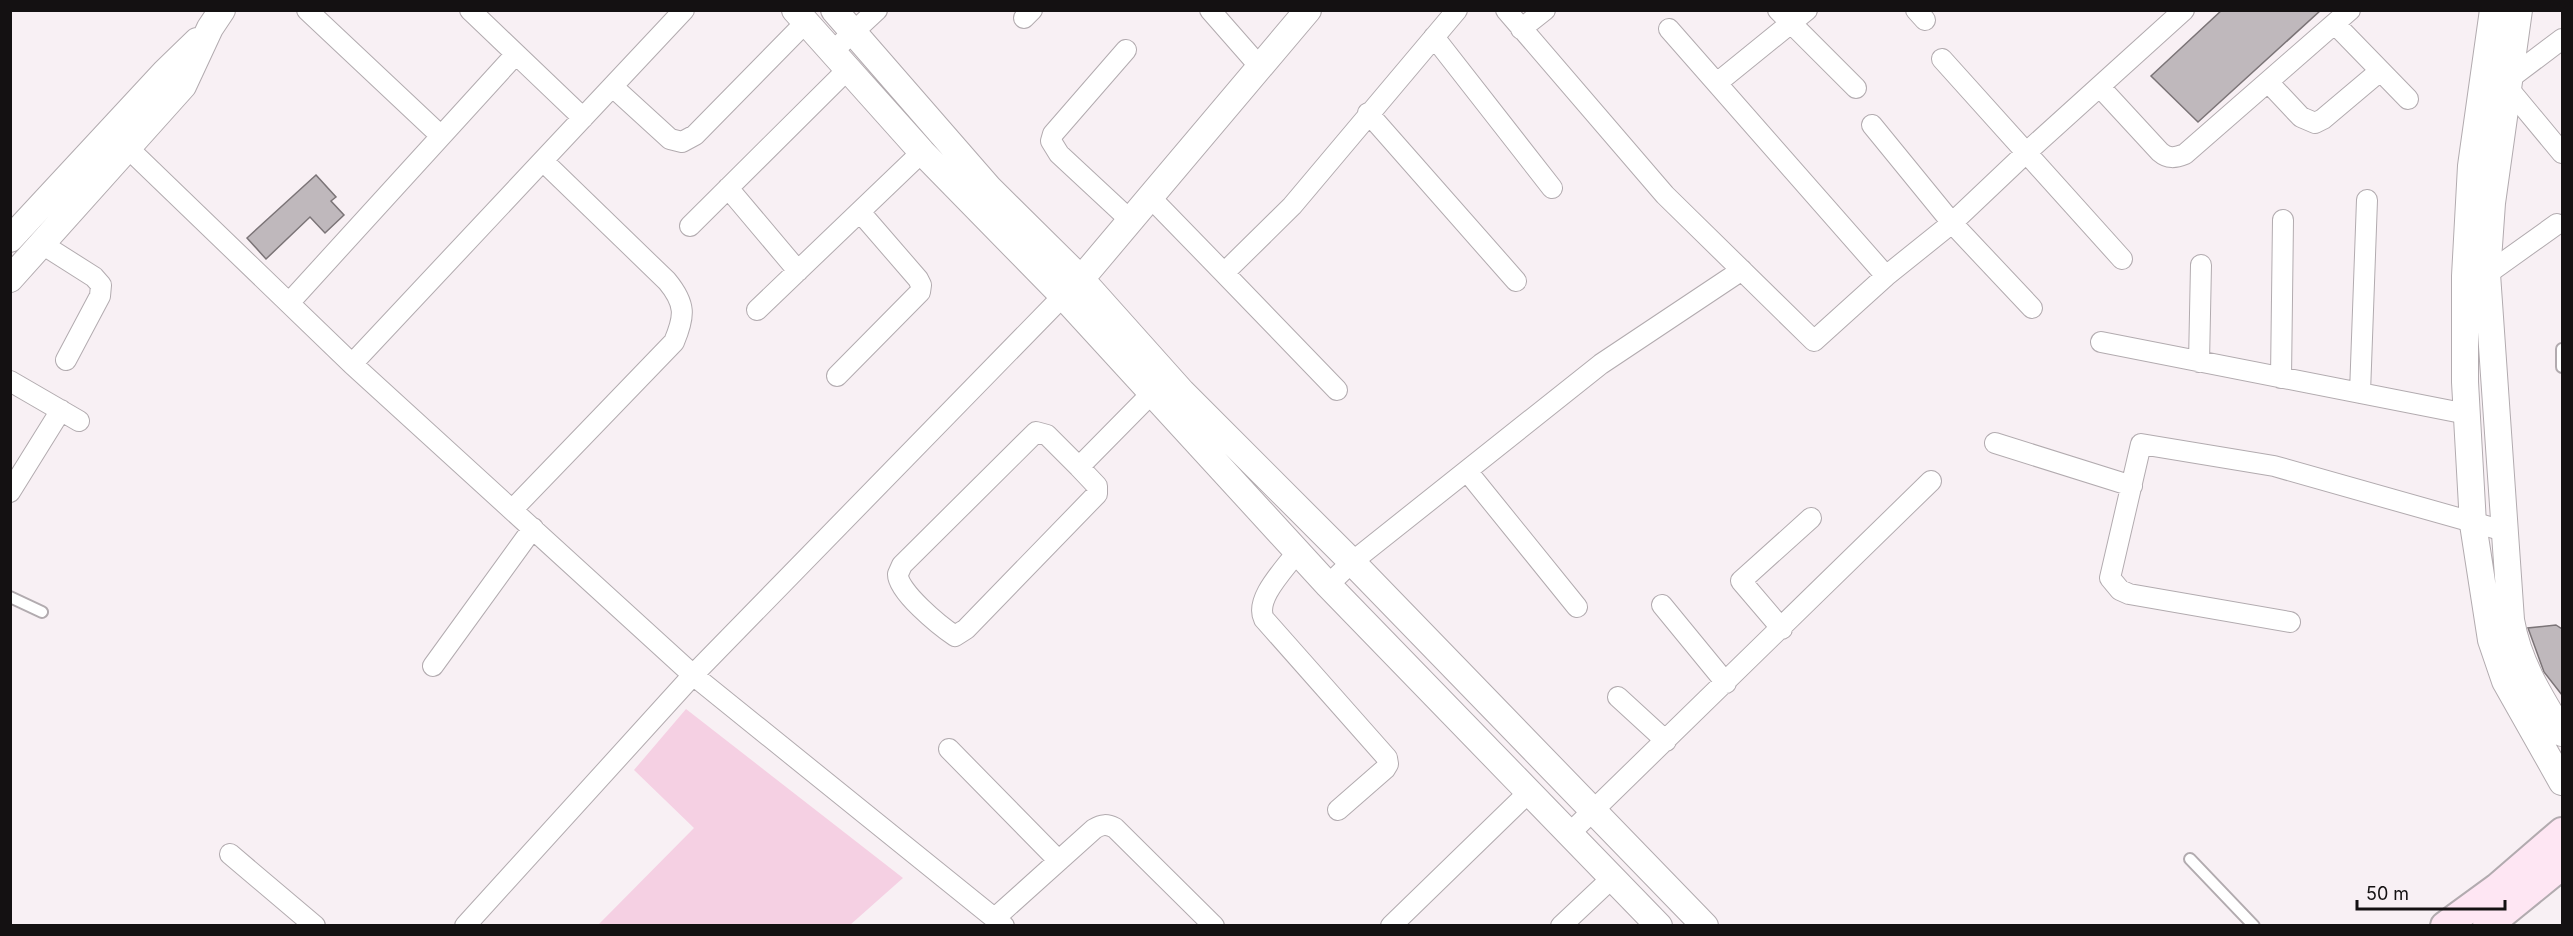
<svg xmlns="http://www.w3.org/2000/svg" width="2573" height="936" font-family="Inter,sans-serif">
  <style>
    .green { fill: #f5d0e3 }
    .building { fill: #bfb8bc; stroke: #7b7477; stroke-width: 1.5 }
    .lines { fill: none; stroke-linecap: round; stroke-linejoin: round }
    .service-casing { stroke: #b2abaf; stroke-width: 14 }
    .minor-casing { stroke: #b2abaf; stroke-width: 22 }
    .tertiary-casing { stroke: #b2abaf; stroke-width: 28 }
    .secondary-casing { stroke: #b2abaf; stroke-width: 32 }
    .service { stroke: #fff; stroke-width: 10 }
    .minor { stroke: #fff; stroke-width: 20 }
    .tertiary { stroke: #fff; stroke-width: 26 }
    .secondary { stroke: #fee6f3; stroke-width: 28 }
  </style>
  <rect width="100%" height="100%" fill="#f8f0f4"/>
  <path class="green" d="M686 709 903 878 850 925H598L694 828 634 770Z"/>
  <path class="building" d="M2222 10H2321L2198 122 2151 76Z
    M316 175 336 197 331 201 344 215 325 233 310 217 266 259 247 238Z
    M2556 625 2562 629V695L2544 672 2528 628Z"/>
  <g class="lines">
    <defs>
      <path id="service" d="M2562 349V367
        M10 597 42 612
        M2190 859 2254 926"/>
      <path id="minor" d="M307 10 441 136
        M470 10 583 118
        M1210 10 1260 67
        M1506 10 1665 195 1814 341 1886 276 1952 223 2028 151 2184 10
        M1778 10 1856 88
        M1916 10 1925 20
        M1024 18 1032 10
        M2335 24 2408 99
        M1521 29 1545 10
        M1669 29 1886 276
        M1434 37 1552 188
        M1126 50 1053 134 1051 141 1059 154 1130 220
        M832 52 877 10
        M1942 59 2122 259
        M2509 79 2562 39
        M2268 82 2301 117 2315 123 2323 119 2380 71
        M1717 83 1807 10
        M613 87 670 139 682 142 695 135 805 23
        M2100 87 2160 152C2168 159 2175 158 2185 154L2350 10
        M2508 88 2562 153
        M1368 113 1516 281
        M1872 125 1952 223 2032 308
        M129 149 352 364 693 675 1004 926
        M728 188 798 271
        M1150 197 1224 273 1292 206 1457 10
        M690 226 847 70
        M42 244 94 277 101 285 100 296 66 360
        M1224 273 1337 390
        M2487 274 2557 224
        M289 303 516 54
        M757 310 922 152
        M2101 342 2467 414
        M2199 362 2201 265
        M352 364 684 10
        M837 376 920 292 921 285 918 279 860 212
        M2281 378 2283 220
        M10 381 79 421
        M2360 393 2367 200
        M1995 443 2132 486
        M1079 467 1047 435 1036 432 902 565 898 574C897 591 940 626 955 636L966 629 1097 494V486L1079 467 1152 393
        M1467 471 1577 607
        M10 492 61 410
        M512 510 674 342C685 316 686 304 667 281L543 161
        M1297 552C1285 569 1254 599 1264 619L1387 758 1388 764 1385 769 1338 810
        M1328 585 1352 562 1601 364 1742 270
        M1662 605 1726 683
        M2290 622 2129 594 2120 590 2110 578 2141 444 2274 466 2504 531
        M1782 629 1741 581 1811 518
        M433 666 533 528
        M1618 697 1666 741
        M949 749 1058 860
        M1569 834 1931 481
        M230 854 315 926
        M995 918 1094 829C1102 824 1107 824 1115 828L1214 926
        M465 926 693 675 1063 296
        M1391 926 1529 792
        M1561 926 1612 878"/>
      <path id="tertiary" d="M795 10 922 152 1063 296 1328 585 1659 926
        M834 10 989 188 1081 279 1182 392 1352 562 1705 926
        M2493 10 2471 166 2465 276V382L2473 524 2491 640 2505 681 2562 782
        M2519 10 2492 203 2487 274 2511 620C2518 662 2540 697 2562 733
        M10 239 165 72 197 41
        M10 279 183 86 210 28 222 10
        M1069 290 1081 279 1308 10"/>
      <path id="secondary" d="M2445 926 2497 888 2562 832
        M2487 926 2562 865"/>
    </defs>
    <use href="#service" class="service-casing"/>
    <use href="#minor" class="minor-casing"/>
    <use href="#tertiary" class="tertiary-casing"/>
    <use href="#secondary" class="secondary-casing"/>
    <use href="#service" class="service"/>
    <use href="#minor" class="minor"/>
    <use href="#tertiary" class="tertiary"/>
    <use href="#secondary" class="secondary"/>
  </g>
  <rect width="2573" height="936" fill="none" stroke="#141112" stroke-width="24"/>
  <path d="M2357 900v9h148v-9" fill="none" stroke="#141112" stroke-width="3"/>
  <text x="2366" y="900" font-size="18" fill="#141112" stroke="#f8f0f4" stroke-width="4.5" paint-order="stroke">50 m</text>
</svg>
